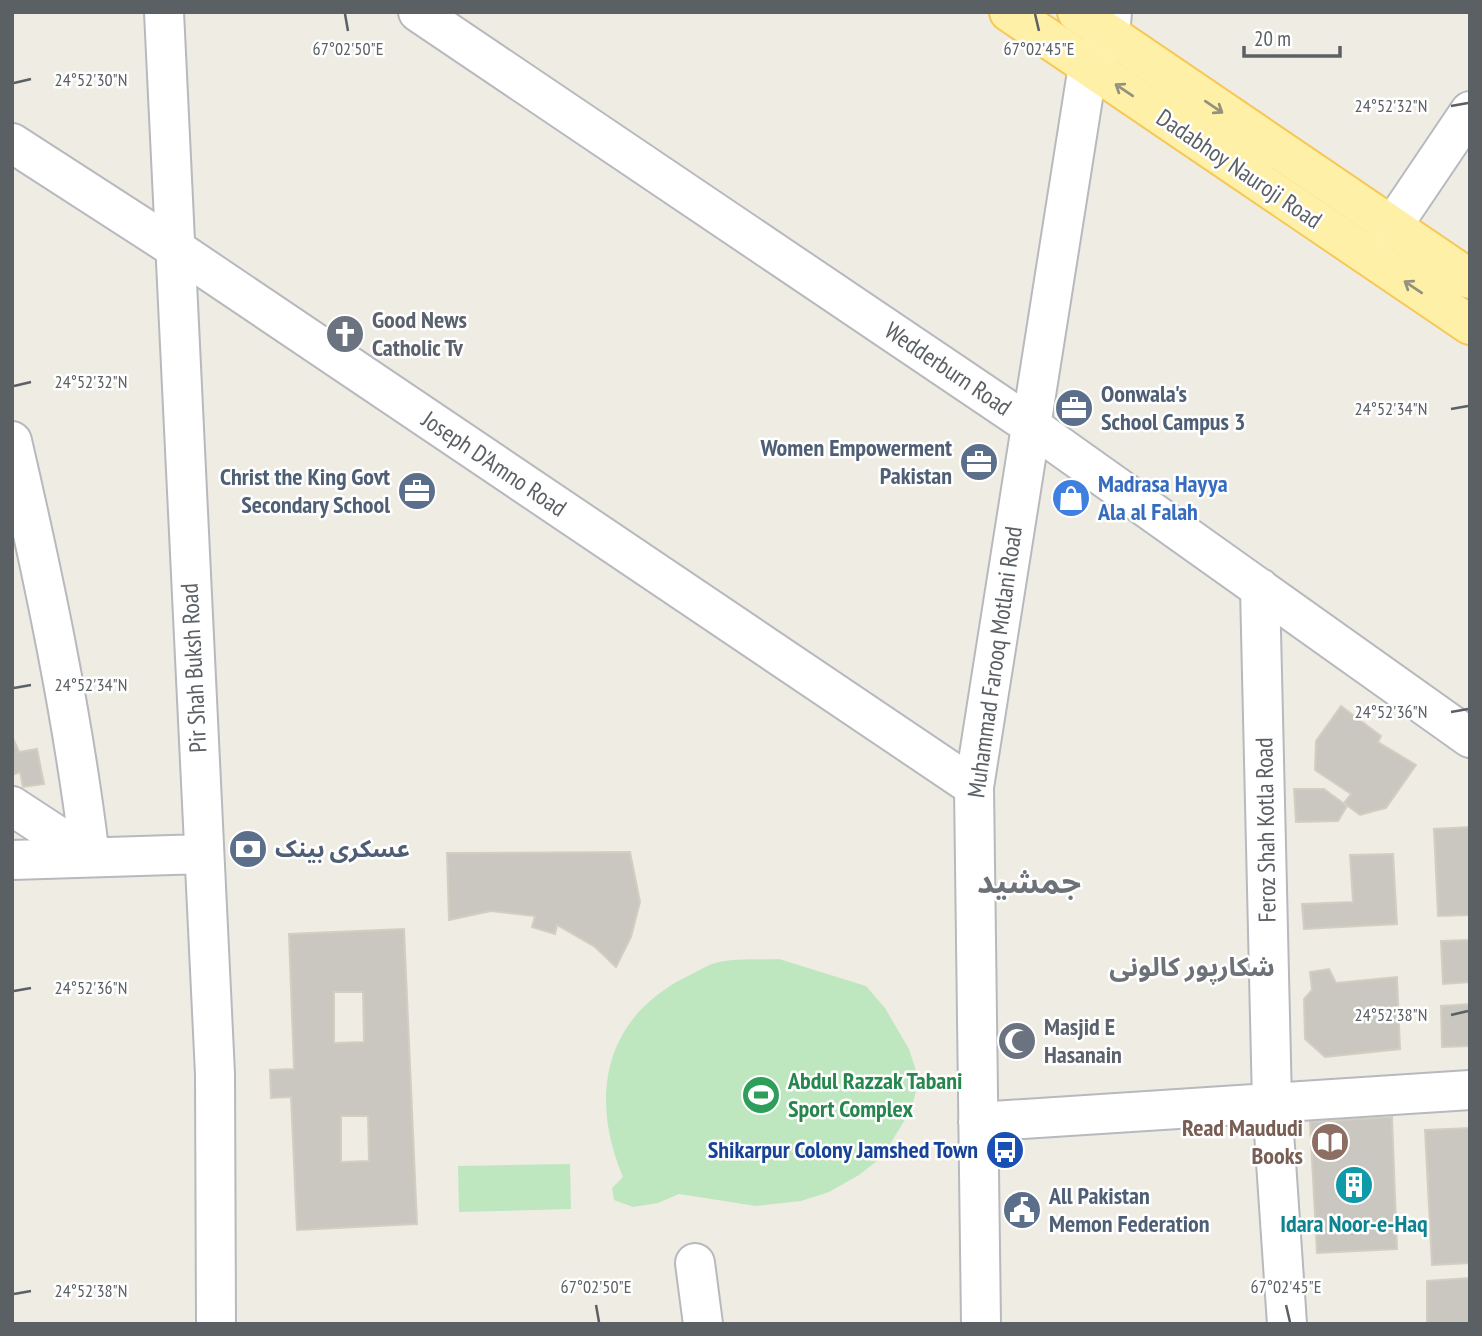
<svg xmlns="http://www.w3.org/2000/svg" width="1482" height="1336" font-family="'PT Sans Narrow','Noto Sans Arabic',sans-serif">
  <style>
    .green { fill: #bfe7bf }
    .building { fill: #cac7c1; stroke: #d4cec2; stroke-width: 2; fill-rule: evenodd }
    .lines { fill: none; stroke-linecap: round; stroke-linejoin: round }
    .minor-casing { stroke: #b6b9be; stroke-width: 42 }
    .major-casing { stroke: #f6c855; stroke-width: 42 }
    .minor { stroke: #fff; stroke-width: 38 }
    .major { stroke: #fff0a8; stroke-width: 38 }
    .oneway { stroke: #94927c }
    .ticks { fill: none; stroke: #5b6065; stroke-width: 2.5 }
    .labels { text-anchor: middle; stroke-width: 5; stroke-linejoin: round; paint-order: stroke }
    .street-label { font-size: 24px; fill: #5b6065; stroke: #fff }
    .worship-label { font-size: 24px; font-weight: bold; fill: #5b616d; stroke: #fff; text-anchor: start }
    .service-label { font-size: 24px; font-weight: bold; fill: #4e5e75; stroke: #fff; text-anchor: start }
    .shop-label { font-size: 24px; font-weight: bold; fill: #366cbe; stroke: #fff; text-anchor: start }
    .leisure-label { font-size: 24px; font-weight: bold; fill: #27864d; stroke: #fff; text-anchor: start }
    .education-label { font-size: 24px; font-weight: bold; fill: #785e54; stroke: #fff; text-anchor: end }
    .transit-label { font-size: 24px; font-weight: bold; fill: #164399; stroke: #fff; text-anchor: end }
    .culture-label { font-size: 24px; font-weight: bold; fill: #0d838f; stroke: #fff }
    .neighbourhood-label { font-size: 26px; font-weight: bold; fill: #6c7277; stroke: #fff }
    .district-label { font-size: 32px; font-weight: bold; fill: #6c7277; stroke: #fff }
    .ticks-label { font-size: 18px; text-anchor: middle; fill: #5b6065; stroke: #fff; stroke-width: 5; stroke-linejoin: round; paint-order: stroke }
  </style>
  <rect width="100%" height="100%" fill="#efece3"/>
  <path class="green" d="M779 959 866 986 885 1008 909 1049 919 1080 911 1110 882 1157 859 1175 829 1192 801 1201 756 1206 679 1194 658 1203 633 1207 614 1200 612 1188 623 1177C589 1097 604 1018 686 977 695 973 705 966 715 963 734 958 759 960 779 959Z
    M570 1164 571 1209 459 1212 458 1166Z"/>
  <path class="building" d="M1341 706 1381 736 1378 742 1416 765 1386 808 1360 815 1344 803 1351 794 1315 770 1316 741Z
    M12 736 19 752 37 749 44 784 23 787 20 772 12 775Z
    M1294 789H1324L1347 806 1338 821 1296 822Z
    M1470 827V915L1438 916 1434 829Z
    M630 852 640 902 631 937 616 967 595 947 557 925 555 934 532 927 535 916 491 911 449 920 447 853Z
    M1393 854 1397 924 1304 929 1302 904 1353 902 1350 855Z
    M404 929 417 1224 297 1230 291 1097 271 1098 270 1070 294 1069 289 934ZM334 992H363L364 1042 334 1043ZM341 1116H368L369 1161 341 1162Z
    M1470 940V982L1443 984 1441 941Z
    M1329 969 1336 983 1397 977 1400 1049 1325 1057 1305 1039 1304 999 1312 990 1310 972Z
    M1470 1004V1046L1442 1047 1441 1006Z
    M1392 1117 1397 1249 1317 1253 1310 1122Z
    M1470 1128V1263L1432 1265 1425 1130Z
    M1470 1278V1324H1427V1281Z"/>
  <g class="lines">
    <defs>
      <path id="minor" d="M164 12 215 1074 216 1324
        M418 12 1030 425 1470 738
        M12 143 173 247 974 787
        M1391 228 1470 111
        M12 441C44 579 73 717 90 857
        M1260 588 1272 1103 1287 1324
        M12 806 90 857
        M12 860 204 854
        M978 1122 1470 1090
        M695 1263 703 1324
        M981 1324 974 787 1088 66 1110 36 1112 12"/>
      <path id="major" d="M1009 12 1470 325
        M1077 12 1470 279"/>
    </defs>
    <use href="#minor" class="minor-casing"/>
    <use href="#major" class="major-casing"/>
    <use href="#minor" class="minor"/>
    <use href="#major" class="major"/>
  </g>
  <defs><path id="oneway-shaft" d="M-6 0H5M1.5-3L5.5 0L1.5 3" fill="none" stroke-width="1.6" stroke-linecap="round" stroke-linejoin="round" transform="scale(1.75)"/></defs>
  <g class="oneway">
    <use href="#oneway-shaft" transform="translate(1124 90) rotate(-146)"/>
    <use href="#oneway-shaft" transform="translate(1214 107) rotate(34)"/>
    <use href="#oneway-shaft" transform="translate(1413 287) rotate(-146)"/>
  </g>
  <path class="ticks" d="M345 14 348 31M1035 14 1039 31M14 83 31 79M1451 106 1468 103M14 386 31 382M1451 409 1468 406M14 688 31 685M1451 712 1468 709M14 991 31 988M1451 1015 1468 1011M14 1294 31 1291M596 1305 599 1322M1286 1305 1290 1322"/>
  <defs>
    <symbol id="church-disc" viewBox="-11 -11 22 22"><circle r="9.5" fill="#6b7280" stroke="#fff"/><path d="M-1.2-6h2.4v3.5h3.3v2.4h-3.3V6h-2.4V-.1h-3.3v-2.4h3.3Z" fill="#fff"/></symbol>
    <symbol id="office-disc" viewBox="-11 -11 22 22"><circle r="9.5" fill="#5c6f8a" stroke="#fff"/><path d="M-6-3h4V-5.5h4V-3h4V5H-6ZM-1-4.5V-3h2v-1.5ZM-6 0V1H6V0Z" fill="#fff"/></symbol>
    <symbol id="shop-disc" viewBox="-11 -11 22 22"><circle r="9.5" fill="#3f7fe0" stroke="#fff"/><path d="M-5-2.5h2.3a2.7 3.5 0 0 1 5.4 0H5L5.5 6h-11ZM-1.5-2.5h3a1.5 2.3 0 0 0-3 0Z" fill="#fff"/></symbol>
    <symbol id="bank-disc" viewBox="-11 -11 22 22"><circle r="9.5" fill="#5c6f8a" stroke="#fff"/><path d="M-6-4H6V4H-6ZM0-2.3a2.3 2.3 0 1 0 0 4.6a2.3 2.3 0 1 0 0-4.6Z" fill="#fff"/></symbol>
    <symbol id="mosque-disc" viewBox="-11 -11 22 22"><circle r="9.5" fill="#6b7280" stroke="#fff"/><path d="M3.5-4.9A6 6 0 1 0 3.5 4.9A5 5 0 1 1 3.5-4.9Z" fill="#fff"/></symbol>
    <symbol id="stadium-disc" viewBox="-11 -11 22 22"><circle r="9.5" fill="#2e9e5b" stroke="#fff"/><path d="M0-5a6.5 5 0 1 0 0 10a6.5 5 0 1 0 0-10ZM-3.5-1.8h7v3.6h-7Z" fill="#fff"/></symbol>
    <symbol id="library-disc" viewBox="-11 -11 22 22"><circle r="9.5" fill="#8d6e63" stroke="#fff"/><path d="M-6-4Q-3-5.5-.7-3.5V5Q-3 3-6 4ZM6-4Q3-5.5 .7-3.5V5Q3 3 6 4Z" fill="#fff"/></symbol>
    <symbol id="bus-disc" viewBox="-11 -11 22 22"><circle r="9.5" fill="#1a4fb4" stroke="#fff"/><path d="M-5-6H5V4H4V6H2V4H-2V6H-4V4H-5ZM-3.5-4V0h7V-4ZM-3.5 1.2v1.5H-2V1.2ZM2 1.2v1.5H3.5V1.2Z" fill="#fff"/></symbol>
    <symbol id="building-disc" viewBox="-11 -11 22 22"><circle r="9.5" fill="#0f9aa8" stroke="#fff"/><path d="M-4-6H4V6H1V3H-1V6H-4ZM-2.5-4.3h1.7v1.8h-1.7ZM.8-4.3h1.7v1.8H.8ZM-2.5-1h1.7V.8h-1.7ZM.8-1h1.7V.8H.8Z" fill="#fff"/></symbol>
    <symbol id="civic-disc" viewBox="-11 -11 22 22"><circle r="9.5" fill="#5c6f8a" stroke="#fff"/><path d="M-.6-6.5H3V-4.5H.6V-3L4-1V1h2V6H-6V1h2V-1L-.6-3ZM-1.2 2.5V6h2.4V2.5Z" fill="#fff"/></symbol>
  </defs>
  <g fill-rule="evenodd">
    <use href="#church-disc" x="323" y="312" width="44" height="44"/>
    <use href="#office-disc" x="1052" y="386" width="44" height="44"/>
    <use href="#office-disc" x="957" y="440" width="44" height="44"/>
    <use href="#office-disc" x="395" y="469" width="44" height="44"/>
    <use href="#shop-disc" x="1049" y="476" width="44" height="44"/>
    <use href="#bank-disc" x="226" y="827" width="44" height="44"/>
    <use href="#mosque-disc" x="995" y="1019" width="44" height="44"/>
    <use href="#stadium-disc" x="739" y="1073" width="44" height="44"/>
    <use href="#library-disc" x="1308" y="1120" width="44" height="44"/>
    <use href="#bus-disc" x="983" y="1128" width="44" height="44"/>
    <use href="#building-disc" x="1332" y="1163" width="44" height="44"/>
    <use href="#civic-disc" x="1000" y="1188" width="44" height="44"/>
  </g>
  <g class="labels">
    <g class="street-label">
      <text transform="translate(1239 169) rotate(34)" y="8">Dadabhoy Nauroji Road</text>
      <text transform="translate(948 369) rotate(34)" y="8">Wedderburn Road</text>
      <text transform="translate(494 464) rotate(34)" y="8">Joseph D'Amno Road</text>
      <text transform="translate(995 662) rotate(-82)" y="8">Muhammad Farooq Motlani Road</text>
      <text transform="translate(194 668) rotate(-93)" y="8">Pir Shah Buksh Road</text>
      <text transform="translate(1266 830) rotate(-91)" y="8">Feroz Shah Kotla Road</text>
    </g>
    <g class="worship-label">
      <text x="372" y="328">Good News<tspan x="372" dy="28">Catholic Tv</tspan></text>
      <text x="1044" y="1035">Masjid E<tspan x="1044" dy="28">Hasanain</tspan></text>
    </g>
    <g class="service-label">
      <text x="1101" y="402">Oonwala's<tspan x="1101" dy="28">School Campus 3</tspan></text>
      <text x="952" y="456" text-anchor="end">Women Empowerment<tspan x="952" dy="28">Pakistan</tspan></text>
      <text x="390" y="485" text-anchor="end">Christ the King Govt<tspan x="390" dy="28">Secondary School</tspan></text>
      <text x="275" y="857">عسکری بینک</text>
      <text x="1049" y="1204">All Pakistan<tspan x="1049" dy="28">Memon Federation</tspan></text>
    </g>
    <g class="shop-label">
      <text x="1098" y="492">Madrasa Hayya<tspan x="1098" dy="28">Ala al Falah</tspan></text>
    </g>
    <g class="leisure-label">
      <text x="788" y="1089">Abdul Razzak Tabani<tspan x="788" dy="28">Sport Complex</tspan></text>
    </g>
    <g class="education-label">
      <text x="1303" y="1136">Read Maududi<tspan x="1303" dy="28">Books</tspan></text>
    </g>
    <g class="transit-label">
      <text x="978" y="1158">Shikarpur Colony Jamshed Town</text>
    </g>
    <g class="culture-label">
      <text x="1354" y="1232">Idara Noor-e-Haq</text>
    </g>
    <g class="neighbourhood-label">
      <text x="1192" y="976">شکارپور کالونی</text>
    </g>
    <g class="district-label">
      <text x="1029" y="893">جمشید</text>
    </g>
  </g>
  <g class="ticks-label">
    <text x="348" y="55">67°02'50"E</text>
    <text x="1039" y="55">67°02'45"E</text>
    <text x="91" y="86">24°52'30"N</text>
    <text x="1391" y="112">24°52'32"N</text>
    <text x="91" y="388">24°52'32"N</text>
    <text x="1391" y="415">24°52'34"N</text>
    <text x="91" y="691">24°52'34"N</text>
    <text x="1391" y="718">24°52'36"N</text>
    <text x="91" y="994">24°52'36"N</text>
    <text x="1391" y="1021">24°52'38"N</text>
    <text x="596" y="1293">67°02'50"E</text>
    <text x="1286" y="1293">67°02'45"E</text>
    <text x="91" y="1297">24°52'38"N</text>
  </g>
  <rect width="1482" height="1336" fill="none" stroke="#5b6065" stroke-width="28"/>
  <path d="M1244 46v10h96v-10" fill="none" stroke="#5b6065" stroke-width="3.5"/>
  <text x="1254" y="46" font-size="21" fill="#5b6065" stroke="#ffffff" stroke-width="5" paint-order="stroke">20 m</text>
</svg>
